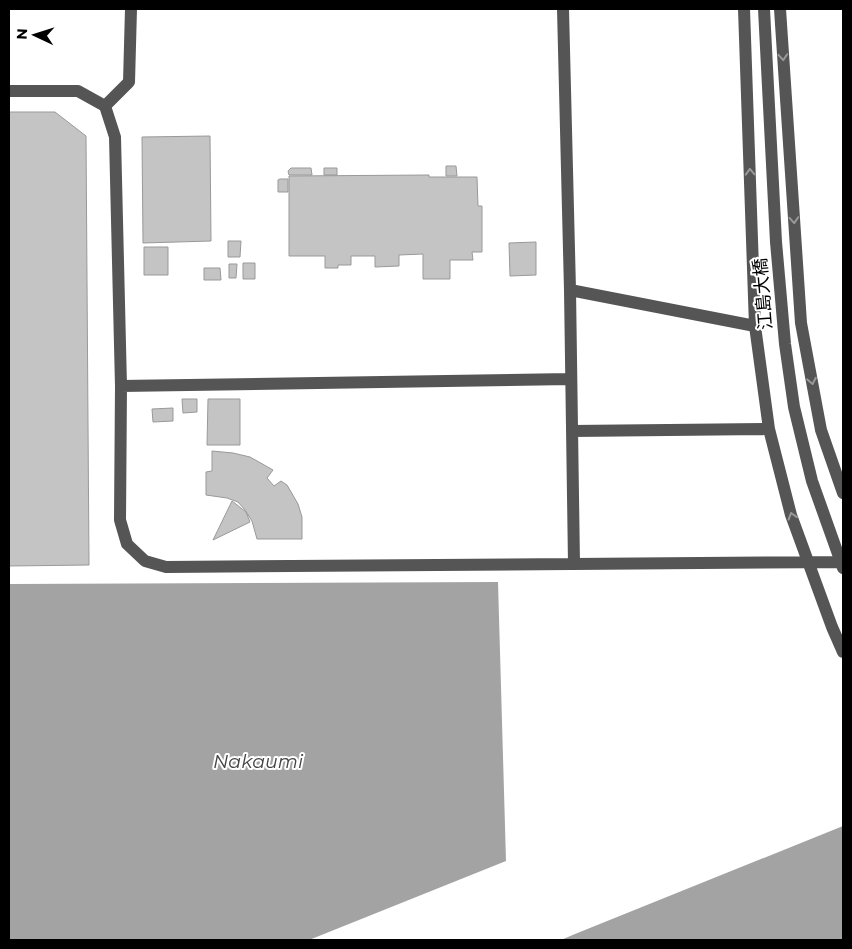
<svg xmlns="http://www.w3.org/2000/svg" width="852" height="949" font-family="Montserrat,'Noto Sans JP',sans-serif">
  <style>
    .water { fill: #a3a3a3 }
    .building { fill: #c4c4c4; stroke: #999 }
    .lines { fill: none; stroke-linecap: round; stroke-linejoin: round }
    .minor { stroke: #555; stroke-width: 12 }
    .oneway { stroke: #999 }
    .labels { text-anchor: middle; stroke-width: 4; stroke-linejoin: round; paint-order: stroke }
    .street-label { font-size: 18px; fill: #000; stroke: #fff }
    .water-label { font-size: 19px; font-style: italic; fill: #444; stroke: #fff }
  </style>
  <rect width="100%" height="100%" fill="#fff"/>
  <path class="water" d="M498 582 506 861 309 940H9V584Z
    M843 826V940H561L575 934Z"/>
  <path class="building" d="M9 112H55L86 136 89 565 9 566Z
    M210 136 211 241 143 243 142 137Z
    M446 166H456L457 176H446Z
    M291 168H311L312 175H289L288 171Z
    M324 168H337V175H324Z
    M429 175V177H477L478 206H482V252H472L473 260H450V279H423V254L399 255V266L375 267V256H351V265H338V268H325V256H289V176Z
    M280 179H288V192H278V180Z
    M228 241H241L240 257H228Z
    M536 242V275L510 276 509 243Z
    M144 247H168V275H144Z
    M243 263H255V279H243Z
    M229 264H237L236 278H229Z
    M204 268H220L221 280H204Z
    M182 399H197V412L183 413Z
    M208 399H240V445H207Z
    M173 408V421L153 422 152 409Z
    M212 451 233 453 250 457 273 470 267 478 274 486 281 481 287 485 298 504 302 517V539H257L252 521 245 510 238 502 227 498 206 495V472L212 471Z
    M232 501 246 512 250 522 213 540Z"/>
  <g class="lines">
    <path class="minor" d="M563 9 570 290 574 564
      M744 9 755 326 769 429 791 515 832 627 843 652
      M764 9 776 242 785 344 794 407 812 481 843 568
      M780 9 801 323 821 430 843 493
      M9 91H78L105 106 115 137 121 386 120 520 127 544 145 561 166 567 843 562
      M105 106 129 82 131 9
      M570 290 755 326
      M121 386 571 379
      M572 431 769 429"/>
  </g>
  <defs><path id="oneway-chevron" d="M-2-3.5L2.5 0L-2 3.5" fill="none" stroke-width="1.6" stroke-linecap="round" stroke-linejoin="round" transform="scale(1.25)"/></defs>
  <g class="oneway">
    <use href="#oneway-chevron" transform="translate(783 57) rotate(86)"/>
    <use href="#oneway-chevron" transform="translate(750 172) rotate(-92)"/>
    <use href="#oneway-chevron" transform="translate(794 220) rotate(86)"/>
    <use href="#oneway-chevron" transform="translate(812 381) rotate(79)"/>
    <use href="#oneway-chevron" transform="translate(792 516) rotate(-107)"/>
  </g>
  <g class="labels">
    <g class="street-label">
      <text transform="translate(763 294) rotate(-95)" y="6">江島大橋</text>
    </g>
    <g class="water-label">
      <text x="258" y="768">Nakaumi</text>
    </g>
  </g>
  <rect width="852" height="949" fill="none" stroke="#000000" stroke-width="20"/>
  <g transform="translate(35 35) rotate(274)" stroke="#ffffff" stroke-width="4" paint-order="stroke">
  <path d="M0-4L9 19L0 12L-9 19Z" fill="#000000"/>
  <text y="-8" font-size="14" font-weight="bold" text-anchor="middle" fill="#000000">N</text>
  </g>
</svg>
